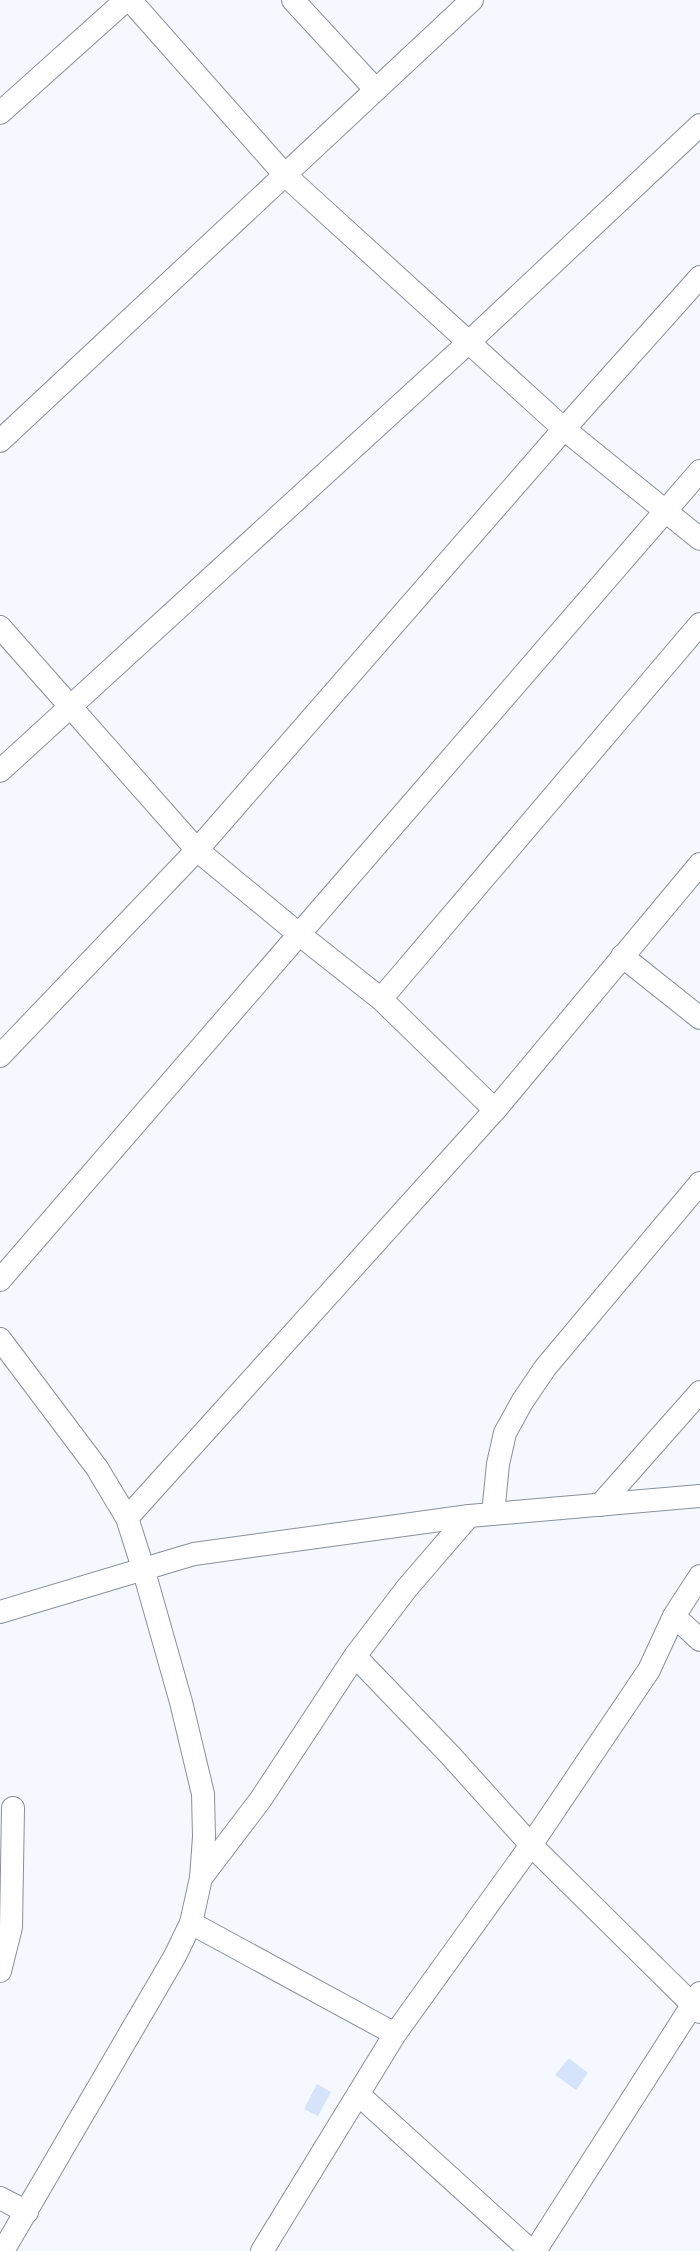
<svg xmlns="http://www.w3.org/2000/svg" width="700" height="2251" font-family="'Sofia Sans Condensed',sans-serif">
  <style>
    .building { fill: #d5e4fa }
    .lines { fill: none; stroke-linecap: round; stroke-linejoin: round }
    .street-casing { stroke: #87909d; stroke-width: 24 }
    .secondary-casing { stroke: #87909d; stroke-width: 24 }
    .street { stroke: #fff; stroke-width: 22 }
    .secondary { stroke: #fff; stroke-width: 22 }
  </style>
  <rect width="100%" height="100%" fill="#f5f9ff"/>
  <path class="building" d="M569 2058 588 2073 576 2090 555 2075Z
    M317 2084 331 2092 318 2116 304 2109Z"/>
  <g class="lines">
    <defs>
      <path id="street" d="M130 0 285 175 564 429 700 539
        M293 0 375 89
        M0 113 126 0
        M0 441 472 0
        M0 627 197 850 300 935 381 999 495 1110
        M0 771 469 342 700 125
        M622 956 700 1018
        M381 999 700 624
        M0 1056 197 850 564 429 700 277
        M0 1280 700 471
        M0 1339 97 1468 127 1518 143 1568
        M600 1505 700 1392
        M493 1514 498 1464 505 1433 522 1402 545 1368 700 1183
        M127 1518 495 1110 700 864
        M674 1616 700 1640
        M355 1656 451 1756 531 1845 700 2012
        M201 1878 261 1799 355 1656 407 1588 469 1516
        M191 1923 395 2034
        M0 1971 11 1927 13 1808
        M358 2094 531 2251
        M0 2198 27 2212
        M262 2251 395 2034 531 1845 649 1670 674 1616 700 1576
        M535 2251 700 1993"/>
      <path id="secondary" d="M0 1612 194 1554 469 1516 700 1496
        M3 2251 175 1956 191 1923 201 1878 204 1837 203 1794 181 1702 143 1568"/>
    </defs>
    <use href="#street" class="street-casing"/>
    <use href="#secondary" class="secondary-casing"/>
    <use href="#street" class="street"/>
    <use href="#secondary" class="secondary"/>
  </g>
</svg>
